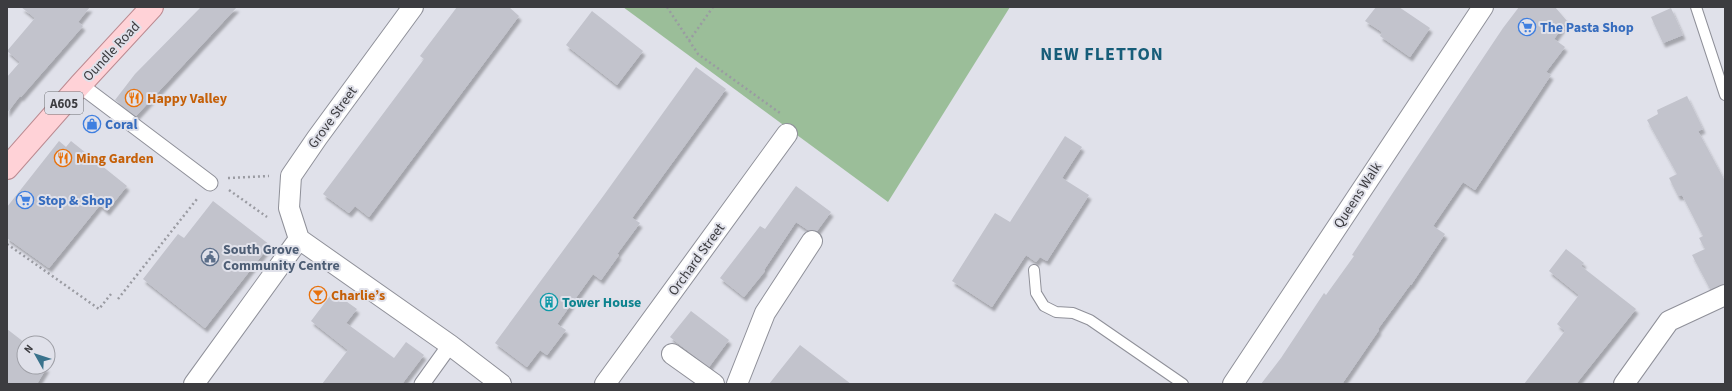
<svg xmlns="http://www.w3.org/2000/svg" width="1732" height="391" font-family="'Source Sans 3',sans-serif">
  <style>
    .green { fill: #9bbe99 }
    .building { fill: #c2c3cc; filter: url(#shadow) }
    .lines { fill: none; stroke-linecap: round; stroke-linejoin: round }
    .service-casing { stroke: #8f9099; stroke-width: 12 }
    .pedestrian-casing { stroke: #8f9099; stroke-width: 17 }
    .minor-casing { stroke: #8f9099; stroke-width: 22 }
    .primary-casing { stroke: #bb8a91; stroke-width: 24 }
    .path { stroke: #9a9ba2; stroke-width: 2.5; stroke-dasharray: 2 3; stroke-linecap: butt }
    .service { stroke: #fff; stroke-width: 10 }
    .pedestrian { stroke: #fff; stroke-width: 15 }
    .minor { stroke: #fff; stroke-width: 20 }
    .primary { stroke: #ffd2d7; stroke-width: 22 }
    .labels { text-anchor: middle; stroke-width: 4; stroke-linejoin: round; paint-order: stroke }
    .shield { fill: #e0e1ea; stroke: #6d6e73; stroke-width: 1 }
    .shield-label { font-size: 13px; font-weight: bold; fill: #3c3c40 }
    .shop-label { font-size: 14px; font-weight: bold; fill: #366cbe; stroke: #e0e1ea; text-anchor: start }
    .street-label { font-size: 14px; fill: #3c3c40; stroke: #e0e1ea }
    .food-label { font-size: 14px; font-weight: bold; fill: #c56008; stroke: #e0e1ea; text-anchor: start }
    .service-label { font-size: 14px; font-weight: bold; fill: #4e5e75; stroke: #e0e1ea; text-anchor: start }
    .culture-label { font-size: 14px; font-weight: bold; fill: #0d838f; stroke: #e0e1ea; text-anchor: start }
    .district-label { font-size: 18px; font-weight: bold; letter-spacing: 1px; fill: #175d79; stroke: #e0e1ea }
  </style>
  <defs>
    <filter id="shadow"><feDropShadow dx="2.5" dy="4.5" stdDeviation="1" flood-color="#0004"/></filter>
  </defs>
  <rect width="100%" height="100%" fill="#e0e1ea"/>
  <path class="green" d="M623 7H1010L888 202Z"/>
  <path class="building" d="M21 7H90L78 22 83 26 21 97 20 96 7 113V77L20 62 7 51 35 18Z
    M201 7H237L136 116 115 100 135 74Z
    M457 7H509L519 16 369 217 355 206 349 213 323 194 424 59 420 56Z
    M1376 7H1399L1430 28 1410 57 1380 36 1382 32 1365 21Z
    M1519 7H1555L1567 21 1554 39 1565 47 1546 72 1551 75 1475 190 1463 182 1433 226 1445 234 1411 285H1410L1378 329 1379 330 1342 384H1261L1281 358 1324 293 1326 295 1354 256 1352 255 1394 191 1503 28Z
    M1671 8 1683 35 1663 43 1651 17Z
    M592 11 643 51 617 85 566 45Z
    M696 67 726 89 632 218 640 223 617 254 619 255 601 280 593 274 557 324 566 330 547 355 540 350 527 367 495 343 604 195Z
    M1687 96 1703 129 1698 131 1725 181V284L1710 289 1692 255 1705 249 1699 238 1703 236 1682 195 1678 196 1669 178 1677 174 1647 120 1658 114 1657 110Z
    M1065 136 1082 147 1062 178 1089 195 1047 261 1040 257 1036 262 1026 255 992 307 952 281 995 213 1010 222Z
    M59 141 66 147 71 141 127 186 107 211 100 205 49 268 7 238V207Z
    M796 186 831 212 817 231 808 230 796 222 764 270 765 271 744 297 720 278 760 226 765 229Z
    M213 201 270 245 205 328 143 279 178 234 184 238Z
    M1566 249 1584 263 1581 266 1636 309 1576 384H1524L1565 331 1557 324 1579 295 1549 271Z
    M333 292 357 309 346 323 394 358 406 342 424 355 402 384H322L348 350 311 321Z
    M691 311 729 340 709 367 670 337Z
    M7 329 25 343H24V367H47L37 384H7Z
    M800 345 851 384H769Z"/>
  <g class="lines">
    <defs>
      <path id="service" d="M1696 7 1725 95
        M1034 270 1036 293 1044 306 1056 312 1073 313 1090 320 1183 384"/>
      <path id="pedestrian" d="M80 85 210 183
        M422 384 450 345"/>
      <path id="minor" d="M413 7 317 138 291 176 289 208 299 239 450 345 501 384
        M672 354 714 384
        M194 384 299 239
        M605 384 787 134
        M737 384 765 313 812 241
        M1233 384 1483 7
        M1624 384 1669 321 1725 295"/>
      <path id="primary" d="M7 168 80 85 152 7"/>
    </defs>
    <use href="#service" class="service-casing"/>
    <use href="#pedestrian" class="pedestrian-casing"/>
    <use href="#minor" class="minor-casing"/>
    <use href="#primary" class="primary-casing"/>
    <path class="path" d="M667 7 698 54 780 113
      M689 41 713 7
      M228 178 269 176
      M229 190 267 217
      M7 244 99 309 111 294
      M118 299 197 199"/>
    <use href="#service" class="service"/>
    <use href="#pedestrian" class="pedestrian"/>
    <use href="#minor" class="minor"/>
    <use href="#primary" class="primary"/>
  </g>
  <defs>
    <symbol id="supermarket-ring" viewBox="-11 -11 22 22"><circle r="9.5" fill="#e0e1ea" stroke="#3f7fe0" stroke-width="1.5"/><path d="M-6-5.5h2.5l.6 2H6L4.5 2H-2.5L-4.4-4H-6ZM-1.5 3.2a1.3 1.3 0 1 0 .1 0ZM3 3.2a1.3 1.3 0 1 0 .1 0Z" fill="#3f7fe0"/></symbol>
    <symbol id="restaurant-ring" viewBox="-11 -11 22 22"><circle r="9.5" fill="#e0e1ea" stroke="#e8710a" stroke-width="1.5"/><path d="M-5-6h1v4h1v-4h1v4h1v-4h1v5L-1.5 .5V6h-2V.5L-5-1ZM5-6V6H3V1.5H1.5Q1.5-4 5-6Z" fill="#e8710a"/></symbol>
    <symbol id="shop-ring" viewBox="-11 -11 22 22"><circle r="9.5" fill="#e0e1ea" stroke="#3f7fe0" stroke-width="1.5"/><path d="M-5-2.5h2.3a2.7 3.5 0 0 1 5.4 0H5L5.5 6h-11ZM-1.5-2.5h3a1.5 2.3 0 0 0-3 0Z" fill="#3f7fe0"/></symbol>
    <symbol id="civic-ring" viewBox="-11 -11 22 22"><circle r="9.5" fill="#e0e1ea" stroke="#5c6f8a" stroke-width="1.5"/><path d="M-.6-6.5H3V-4.5H.6V-3L4-1V1h2V6H-6V1h2V-1L-.6-3ZM-1.2 2.5V6h2.4V2.5Z" fill="#5c6f8a"/></symbol>
    <symbol id="bar-ring" viewBox="-11 -11 22 22"><circle r="9.5" fill="#e0e1ea" stroke="#e8710a" stroke-width="1.5"/><path d="M-6-5H6L.8 .8V4.5H3.5V6h-7V4.5H-.8V.8Z" fill="#e8710a"/></symbol>
    <symbol id="building-ring" viewBox="-11 -11 22 22"><circle r="9.5" fill="#e0e1ea" stroke="#0f9aa8" stroke-width="1.5"/><path d="M-4-6H4V6H1V3H-1V6H-4ZM-2.5-4.3h1.7v1.8h-1.7ZM.8-4.3h1.7v1.8H.8ZM-2.5-1h1.7V.8h-1.7ZM.8-1h1.7V.8H.8Z" fill="#0f9aa8"/></symbol>
  </defs>
  <g fill-rule="evenodd">
    <use href="#supermarket-ring" x="1517" y="17" width="20" height="20"/>
    <use href="#restaurant-ring" x="124" y="88" width="20" height="20"/>
    <use href="#shop-ring" x="82" y="114" width="20" height="20"/>
    <use href="#restaurant-ring" x="53" y="148" width="20" height="20"/>
    <use href="#supermarket-ring" x="15" y="190" width="20" height="20"/>
    <use href="#civic-ring" x="200" y="247" width="20" height="20"/>
    <use href="#bar-ring" x="308" y="285" width="20" height="20"/>
    <use href="#building-ring" x="539" y="292" width="20" height="20"/>
  </g>
  <g class="labels">
    <rect class="shield" x="45" y="92" width="38" height="22" rx="3"/>
    <g class="shield-label">
      <text x="64" y="108">A605</text>
    </g>
    <g class="shop-label">
      <text x="1540" y="32">The Pasta Shop</text>
      <text x="105" y="129">Coral</text>
      <text x="38" y="205">Stop &amp; Shop</text>
    </g>
    <g class="street-label">
      <text transform="translate(111 51) rotate(-47)" y="5">Oundle Road</text>
      <text transform="translate(332 117) rotate(-54)" y="5">Grove Street</text>
      <text transform="translate(1357 195) rotate(-57)" y="5">Queens Walk</text>
      <text transform="translate(696 259) rotate(-54)" y="5">Orchard Street</text>
    </g>
    <g class="food-label">
      <text x="147" y="103">Happy Valley</text>
      <text x="76" y="163">Ming Garden</text>
      <text x="331" y="300">Charlie’s</text>
    </g>
    <g class="service-label">
      <text x="223" y="254">South Grove<tspan x="223" dy="16">Community Centre</tspan></text>
    </g>
    <g class="culture-label">
      <text x="562" y="307">Tower House</text>
    </g>
    <g class="district-label">
      <text x="1102" y="60">NEW FLETTON</text>
    </g>
  </g>
  <rect width="1732" height="391" fill="none" stroke="#3c3c40" stroke-width="16"/>
  <g transform="translate(36 355) rotate(309)"><circle r="19" fill="#e0e1ea" stroke="#9e9fa6"/>
  <path d="M0-3L7 15L0 10L-7 15Z" fill="#39728c"/>
  <text y="-6" font-size="11" font-weight="bold" text-anchor="middle" fill="#3c3c40">N</text>
  </g>
</svg>
